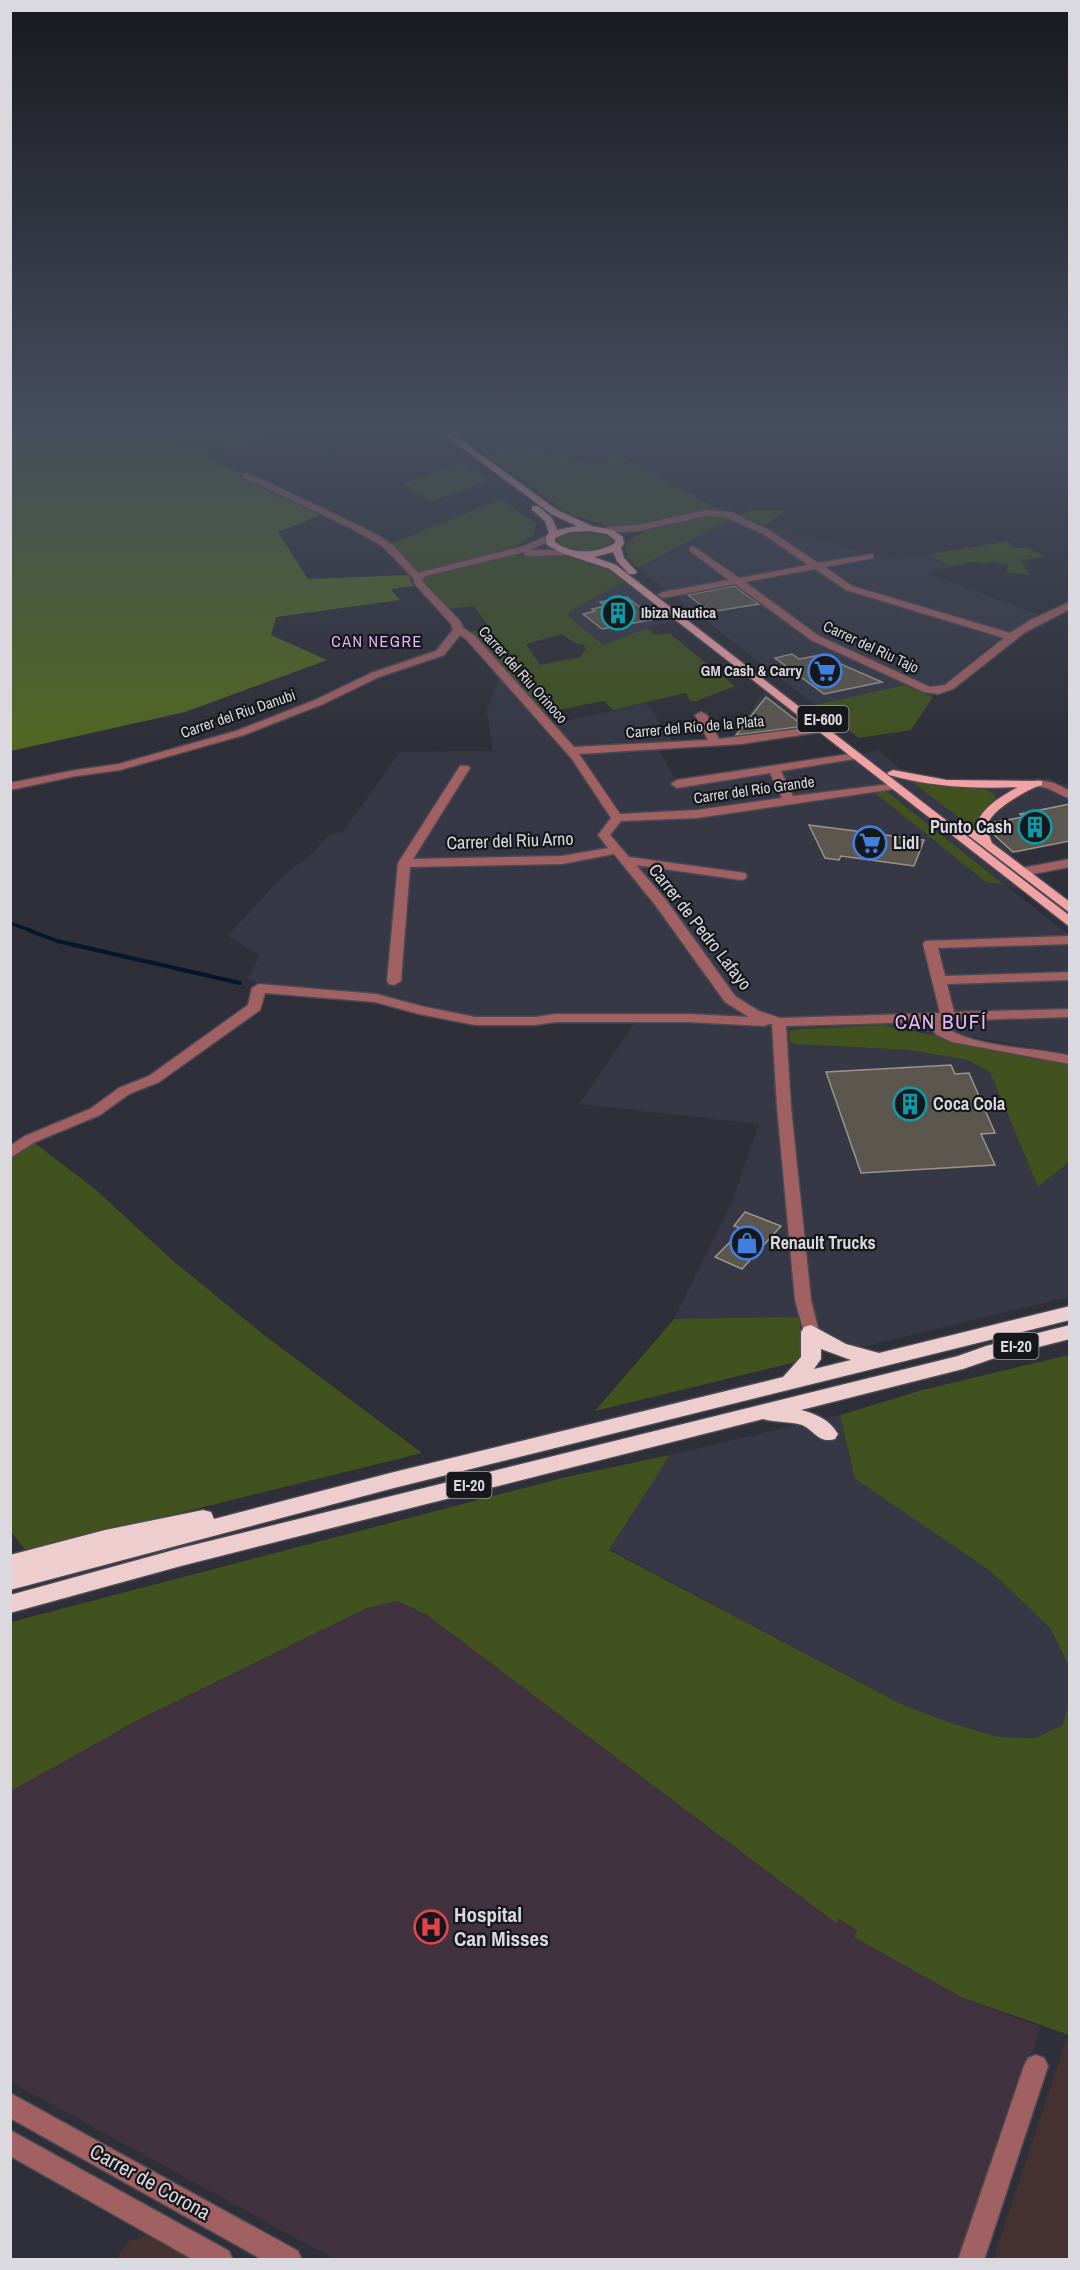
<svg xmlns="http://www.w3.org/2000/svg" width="1080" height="2270" font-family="'Archivo Narrow',sans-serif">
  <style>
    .built { fill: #363846 }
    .education { fill: #463230 }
    .medical { fill: #41323f }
    .green { fill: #41521f; fill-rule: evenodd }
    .forest { fill: #516721 }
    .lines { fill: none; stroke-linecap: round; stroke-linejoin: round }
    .stream-far1 { stroke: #04172c; stroke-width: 3 }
    .stream { stroke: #04172c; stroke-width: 4 }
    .building { fill: #5c574e; stroke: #9b948b; stroke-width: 1.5 }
    .minor-casing { stroke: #494a53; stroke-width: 3 }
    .major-casing { stroke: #494a53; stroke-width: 3 }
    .highway-casing { stroke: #494a53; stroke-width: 3 }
    .minor { fill: #a16163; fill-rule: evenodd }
    .major { fill: #f1a2a4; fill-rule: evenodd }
    .highway { fill: #edcdcd; fill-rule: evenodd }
    .labels { text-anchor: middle; stroke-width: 4.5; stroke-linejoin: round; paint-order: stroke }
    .far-poi-label { font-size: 15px; font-weight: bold; fill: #d9d9df; stroke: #17181c; text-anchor: start }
    .far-street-label { font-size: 15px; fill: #d9d9df; stroke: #17181c }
    .far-neighbourhood-label { font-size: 16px; letter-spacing: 1.5px; fill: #e2b7f8; stroke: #17181c }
    .shield { fill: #17181c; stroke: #9f9fa4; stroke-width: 1.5 }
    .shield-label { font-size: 16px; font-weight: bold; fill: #d9d9df }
    .poi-label { font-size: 18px; font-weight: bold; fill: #d9d9df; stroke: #17181c; text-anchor: start }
    .street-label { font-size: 18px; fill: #d9d9df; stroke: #17181c }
    .quarter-label { font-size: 21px; letter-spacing: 1.5px; fill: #e2b7f8; stroke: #17181c }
    .near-poi-label { font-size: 21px; font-weight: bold; fill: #d9d9df; stroke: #17181c; text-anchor: start }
    .near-street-label { font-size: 21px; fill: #d9d9df; stroke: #17181c }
  </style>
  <rect width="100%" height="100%" fill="#2e2f38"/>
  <path class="built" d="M284 429H371L319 457 321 449 317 445Z
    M733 517 889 559 930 554 950 567 927 573 1039 615 987 648 939 688 933 697 904 685 815 705 638 568Z
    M626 581 676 621 647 628 604 645 569 616V612Z
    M513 678 553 724 646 703 675 744 659 750 676 781 842 758 879 750 902 770 924 779 989 783 1049 778 1059 785 1069 782V842L1011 855 1048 887 1030 892 1005 885 1069 935V1054L960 1035 961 1043 795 1044 909 1050 967 1060 990 1072 1038 1187 1069 1162V1297L861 1347 834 1343 799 1317 674 1319 733 1200 759 1124 579 1104 638 1018V1013L488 1019 386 996 260 984 247 979 260 956 228 936 283 875 308 857 331 833H342L400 752 493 751 487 711 498 680Z
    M764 692 811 729 730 740Z
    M840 1415 855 1479 988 1569 1050 1628 1069 1666V1700L1063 1725 1035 1738 998 1737 951 1723 901 1704 609 1549 670 1455Z"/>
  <path class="education" d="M1066 2040 1070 2041 1069 2259H993Z
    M151 2234 195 2260H115L129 2241Z"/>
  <path class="medical" d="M398 1601 427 1615 835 1922 839 1919 858 1930 854 1936 961 1997 1041 2027 957 2259H334L11 2082 10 1791 136 1721 367 1608Z"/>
  <path class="green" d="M130 429H267L262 432 265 435 199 456Z
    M514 445 589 465 619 455 722 511 704 510 654 523 615 528 569 514 528 483 485 455Z
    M458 464 487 481 432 501 402 484Z
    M501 499 536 524 534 535 522 543 498 552 416 573 390 544Z
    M749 510H786L766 526 738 516Z
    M710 514 733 517 638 568 628 558 625 547C638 525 686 520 710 514Z
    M590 530 611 537 613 544C597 557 572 553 556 543L558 536 571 531Z
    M1008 541 1013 548H1029L1045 557 1021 560 1030 575 1006 572 1008 564 990 561 987 564 971 562 950 567 930 554Z
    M534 554C572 554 594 558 626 581L569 612V616L601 643 603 645 647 628 655 635 669 633 735 686 696 701H690L686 693 613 710 604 701 543 713 507 670 469 632 490 629 474 606 447 609 419 580C444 562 503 557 534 554ZM562 634 575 643 586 645 584 646 586 649 580 657 540 665 526 644Z
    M904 685 933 697 911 730 859 738 815 705Z
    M911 781 987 790 995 795 997 800 978 832Z
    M886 791 1003 884 986 882 874 792Z
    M883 1025 1069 1064V1162L1038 1187 990 1072 967 1060 909 1050 795 1044 790 1041 789 1032 801 1029Z
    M32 1141 95 1189 172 1260 264 1335 422 1453 26 1551 11 1532V1160Z
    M799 1317 804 1355 796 1362 595 1411 674 1319Z
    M1069 1355H1070L1069 1666 1050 1628 988 1569 855 1479 840 1415 922 1390Z
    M670 1455 609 1550 901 1704 951 1723 998 1737 1035 1738 1063 1725 1069 1700V2035L961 1997 854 1937 857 1930 839 1919 836 1923 427 1615 398 1601 367 1608 136 1721 11 1791V1622L566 1477Z"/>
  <path class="forest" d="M10 429H130L233 469 271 493 321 515 278 532 308 579 409 575 413 586 391 589 400 600 276 617 271 635 327 660 185 712 11 751Z"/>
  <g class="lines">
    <path class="stream-far1" d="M10 923 32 931"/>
    <path class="stream" d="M28 930 57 941 240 983"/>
  </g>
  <path class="building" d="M734 586 759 604 710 612 688 595Z
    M627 597 655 619 602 629 583 614 595 611 592 609 605 606 600 602Z
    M792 654 799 659 820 655 882 682 824 694 775 658Z
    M766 697 801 724 798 727 736 735Z
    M1070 804V841L1013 852 993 834 1006 832 995 822 1023 817 1020 814Z
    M809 825 871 833 924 840 914 866 841 856 839 860 825 858Z
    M951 1065 955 1074 969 1073 995 1133 981 1134 995 1165 861 1173 826 1072Z
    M745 1212 781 1226 742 1269 715 1257 743 1229 734 1226Z"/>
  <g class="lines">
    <defs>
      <path id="minor" d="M242 473H248L372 532 393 545 418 573 524 546 549 535 552 536V540L530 550H571V554L568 555 528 556 525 555 524 552 425 576 422 581 460 621 463 628 474 635 574 747 708 740 695 715 701 712 707 715 719 739 821 726 827 729 821 732 741 744 579 754 620 814 697 810 782 798 770 773 677 788 671 784 677 780 856 753 862 756 860 758 781 771 793 796 898 783V787L894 789 697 818 621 821 610 835 629 857 745 873 747 876 745 879 741 880 636 865 666 900 735 996 759 1011 780 1018 940 1013 923 944 925 941 1070 936V944L938 948 945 976 1070 972V980L947 984 954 1012 1070 1009V1017L939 1021C965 1049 1033 1046 1070 1056V1064L952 1042 937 1035 924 1022 786 1026 791 1107 811 1300 819 1332 817 1336H805L795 1300 777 1107 772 1024H770L764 1026 688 1022H556L535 1025H475L419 1014 375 1002 265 993 260 1010 159 1082 129 1094 100 1115 35 1142 10 1158V1146L25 1136 90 1109 119 1088 149 1076 248 1005 252 988 259 984 376 994 421 1006 475 1017H535L556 1014H688L749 1017 725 1002 656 906 614 854 562 864 410 867 401 981 394 985 389 984 387 981 398 863 460 766H468L470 768 413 859 562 856 608 848 598 835 611 818 572 759 466 639 460 635 444 655 379 677 323 704 244 735 120 770 76 776 10 790V783L76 770 119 764 236 731 315 700 371 673 436 651 453 630 451 624 414 583V579L398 562 382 546 349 527 242 477Z
        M706 510 731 512 769 530 818 563 873 554V558L825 567 852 586 1010 633 1032 619 1070 602V609L1024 633 953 689 938 694 924 692 811 640 735 584 663 598 658 595 663 592 729 580 690 551V547L693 546 739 578 808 565 763 534 726 517 706 516 638 531 605 533 600 530 605 527 638 525ZM815 569 846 590 1004 638 945 685 930 687 819 636 745 582Z
        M1038 780 1054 783 1070 791V799L1047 788 1034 785V781Z
        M1070 859V867L1022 876 1016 872 1022 868Z
        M1036 2055 1044 2058 1048 2066 984 2260H958L1024 2066 1028 2058Z
        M10 2093 298 2251 302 2260H263L10 2118Z
        M10 2130 229 2251 233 2260H194L10 2156Z"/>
      <path id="major" d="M437 429H446L557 510 592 526 613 530 623 537 624 544 621 547 624 558 637 572 635 574H629L617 561 613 552 594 557 616 565 1070 916V927L610 569 562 553 547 545 546 536 549 533 545 521 532 510V506H538L552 518 557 530 577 526 551 514ZM589 531 607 534 615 540V543C597 554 572 555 555 542V538L570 532Z
        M893 770 947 780 1042 781V785C1030 788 992 809 988 824 987 831 990 838 992 843L1070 902V913L964 832 970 828 976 831C976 810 1002 796 1018 787 974 789 932 787 889 775L887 773Z"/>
      <path id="highway" d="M1070 1306V1320L394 1488 10 1590V1555L105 1530 203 1510 211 1512 214 1519 394 1472 783 1377 801 1357V1332L804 1327 811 1325 846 1344 879 1353ZM821 1349 851 1360 814 1369 821 1359Z
        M1070 1325V1339L992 1359 963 1369 801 1410C816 1414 829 1419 838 1434L835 1439C819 1444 815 1431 802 1425 789 1421 776 1423 763 1419L181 1566 10 1613V1595L181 1548 958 1356 986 1346Z"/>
    </defs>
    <use href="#minor" class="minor-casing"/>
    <use href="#major" class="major-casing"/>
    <use href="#highway" class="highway-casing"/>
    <use href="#minor" class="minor"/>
    <use href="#major" class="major"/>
    <use href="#highway" class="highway"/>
  </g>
  <linearGradient id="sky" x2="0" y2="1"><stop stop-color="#191a1f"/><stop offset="0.57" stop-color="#464d5e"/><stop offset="1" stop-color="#464d5e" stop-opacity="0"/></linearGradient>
  <rect width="1080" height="747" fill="url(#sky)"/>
  <defs>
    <symbol id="building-ring" viewBox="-11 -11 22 22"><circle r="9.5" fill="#17181c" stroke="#0f9aa8" stroke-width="1.5"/><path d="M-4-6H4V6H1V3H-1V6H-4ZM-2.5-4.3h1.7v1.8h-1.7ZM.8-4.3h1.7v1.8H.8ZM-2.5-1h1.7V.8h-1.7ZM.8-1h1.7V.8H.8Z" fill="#0f9aa8"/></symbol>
    <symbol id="supermarket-ring" viewBox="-11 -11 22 22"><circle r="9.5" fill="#17181c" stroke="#3f7fe0" stroke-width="1.5"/><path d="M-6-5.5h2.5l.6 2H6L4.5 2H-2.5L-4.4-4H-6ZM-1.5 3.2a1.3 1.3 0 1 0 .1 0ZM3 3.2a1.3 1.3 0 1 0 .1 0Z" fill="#3f7fe0"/></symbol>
    <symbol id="shop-ring" viewBox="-11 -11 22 22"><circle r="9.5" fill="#17181c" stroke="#3f7fe0" stroke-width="1.5"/><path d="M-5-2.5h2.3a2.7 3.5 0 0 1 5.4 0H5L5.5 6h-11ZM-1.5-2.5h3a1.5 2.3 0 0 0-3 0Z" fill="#3f7fe0"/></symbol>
    <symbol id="hospital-ring" viewBox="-11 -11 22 22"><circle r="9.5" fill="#17181c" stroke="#e0444e" stroke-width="1.5"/><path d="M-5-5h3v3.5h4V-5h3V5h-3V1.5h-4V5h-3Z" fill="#e0444e"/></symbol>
  </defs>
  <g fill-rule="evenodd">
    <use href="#building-ring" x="599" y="594" width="38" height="38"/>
    <use href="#supermarket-ring" x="806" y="652" width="38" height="38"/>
    <use href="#building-ring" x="1016" y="808" width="38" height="38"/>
    <use href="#supermarket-ring" x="851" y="824" width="38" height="38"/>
    <use href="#building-ring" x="891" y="1085" width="38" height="38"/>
    <use href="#shop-ring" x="728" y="1224" width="38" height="38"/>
    <use href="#hospital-ring" x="412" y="1908" width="38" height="38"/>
  </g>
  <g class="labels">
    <g class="far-poi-label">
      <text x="641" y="618">Ibiza Nautica</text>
      <text x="802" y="676" text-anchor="end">GM Cash &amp; Carry</text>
    </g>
    <g class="far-street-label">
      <text transform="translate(871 647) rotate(25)" y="5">Carrer del Riu Tajo</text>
      <text transform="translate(523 675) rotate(48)" y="5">Carrer del Riu Orinoco</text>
      <text transform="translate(238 714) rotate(-19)" y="5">Carrer del Riu Danubi</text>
      <text transform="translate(695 727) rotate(-5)" y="5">Carrer del Río de la Plata</text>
      <text transform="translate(754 790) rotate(-8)" y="5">Carrer del Río Grande</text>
    </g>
    <g class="far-neighbourhood-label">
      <text x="377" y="647">CAN NEGRE</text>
    </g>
    <g class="shield">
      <rect x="797.5" y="706" width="51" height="26" rx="4.5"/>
      <rect x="993.5" y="1333" width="45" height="26" rx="4.5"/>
      <rect x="446.5" y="1472" width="45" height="26" rx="4.5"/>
    </g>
    <g class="shield-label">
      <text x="823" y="725">EI-600</text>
      <text x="1016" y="1352">EI-20</text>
      <text x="469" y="1491">EI-20</text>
    </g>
    <g class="poi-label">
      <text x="1012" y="833" text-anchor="end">Punto Cash</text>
      <text x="893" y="849">Lidl</text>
      <text x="933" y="1110">Coca Cola</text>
      <text x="770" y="1249">Renault Trucks</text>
    </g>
    <g class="street-label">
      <text transform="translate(510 841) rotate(-2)" y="6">Carrer del Riu Arno</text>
      <text transform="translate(700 927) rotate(52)" y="6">Carrer de Pedro Lafayo</text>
    </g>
    <g class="quarter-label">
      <text x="941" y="1029">CAN BUFÍ</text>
    </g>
    <g class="near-poi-label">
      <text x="454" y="1922">Hospital<tspan x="454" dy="24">Can Misses</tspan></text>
    </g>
    <g class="near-street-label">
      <text transform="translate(150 2182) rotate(29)" y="7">Carrer de Corona</text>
    </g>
  </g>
  <rect width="1080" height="2270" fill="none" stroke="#d9d9df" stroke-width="24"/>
</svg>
